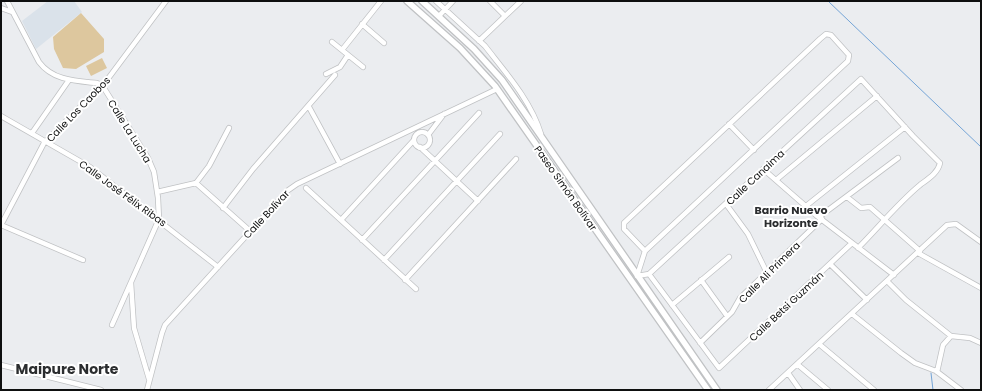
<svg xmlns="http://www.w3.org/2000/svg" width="982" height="391" font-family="Poppins,sans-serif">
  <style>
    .built { fill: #dae2ea }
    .green { fill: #ddc79e }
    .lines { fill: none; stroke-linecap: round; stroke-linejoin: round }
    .stream { stroke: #74a4d6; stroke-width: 1 }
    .minor-casing { stroke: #c0c2c4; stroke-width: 6 }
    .major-casing { stroke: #c0c2c4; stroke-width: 8 }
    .minor { stroke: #fff; stroke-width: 4.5 }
    .major { stroke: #fff; stroke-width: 5.5 }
    .labels { text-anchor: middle; stroke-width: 4; stroke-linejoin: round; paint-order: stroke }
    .street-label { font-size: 10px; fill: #0e0f0f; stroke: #fff }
    .neighbourhood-label { font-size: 11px; font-weight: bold; fill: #2b2d2f; stroke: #fff }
    .district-label { font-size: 14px; font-weight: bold; fill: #2b2d2f; stroke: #fff }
  </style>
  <rect width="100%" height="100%" fill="#ebedf0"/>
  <path class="built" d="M48 1H74L82 12 36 49 22 21Z"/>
  <path class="green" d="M81 13 104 39V52L76 69 63 68 54 49 53 37Z
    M102 58 107 68 91 76 86 66Z"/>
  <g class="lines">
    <path class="stream" d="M828 1 981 147
      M931 373 933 390"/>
    <defs>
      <path id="minor" d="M7 1 39 62C53 81 77 81 97 83L102 85 148 158 154 172 158 198 159 219 112 325
        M436 1 485 46C506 73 531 101 541 134
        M490 1 505 16
        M1 8 12 12
        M439 16 453 1
        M362 24 384 43
        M479 41 521 1
        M332 42 363 67
        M342 50 381 1
        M326 74 340 67 348 55
        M309 107 340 164
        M1 116 90 167 218 267
        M729 124 754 150
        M414 140a8 8 0 1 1 16 0a8 8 0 1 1-16 0Z
        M32 133 69 80
        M428 135 444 114
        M420 147 478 201
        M763 169 817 216 894 275
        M776 180 877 96
        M196 183 250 231
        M306 188 416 289
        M157 192 196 183 209 166 229 128
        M847 197 861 208 870 207 920 251
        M726 204 748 234 767 273
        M806 206 905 127
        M223 208 253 169 335 75
        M819 217 898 158
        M341 220 414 140
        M1 225 44 143 107 80 166 1
        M1 225 83 260
        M362 240 479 113
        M645 251 624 229V223L820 39 826 34 831 35 849 55 848 61 645 251 637 276 649 274
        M918 253 981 288
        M384 260 500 134
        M831 265 867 300
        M649 274 861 79 913 136 940 163C938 173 928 179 920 185 897 204 879 227 858 248
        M649 274 719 368 852 243
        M405 280 516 159
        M701 280 727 316
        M887 281 906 300 951 336 970 338 981 343
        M131 283 134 328 149 379
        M672 305 729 257
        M852 314 901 353 915 363 936 371 961 390
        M700 343 732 312 740 298 822 219
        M819 344 874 390
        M797 364 828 390
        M1 365 101 390
        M937 372 943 345 951 336
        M788 373 800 390
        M147 390 162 333 165 325 287 191 297 184 497 89
        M769 390 947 225 956 224 981 242"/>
      <path id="major" d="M407 1 460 48 495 86 708 390
        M422 1 474 49 502 80 717 390"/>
    </defs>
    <use href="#minor" class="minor-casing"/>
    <use href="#major" class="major-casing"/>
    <use href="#minor" class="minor"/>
    <use href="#major" class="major"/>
  </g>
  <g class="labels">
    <g class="street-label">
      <text transform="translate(78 109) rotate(-46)" y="4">Calle Los Caobos</text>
      <text transform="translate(130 131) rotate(58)" y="4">Calle La Lucha</text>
      <text transform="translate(755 177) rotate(-43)" y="4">Calle Canaima</text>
      <text transform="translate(566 188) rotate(55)" y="4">Paseo Simón Bolívar</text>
      <text transform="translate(123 193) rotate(36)" y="4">Calle José Félix Ribas</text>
      <text transform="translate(266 214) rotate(-47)" y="4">Calle Bolívar</text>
      <text transform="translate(769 272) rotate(-45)" y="4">Calle Ali Primera</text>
      <text transform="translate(786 306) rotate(-43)" y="4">Calle Betsi Guzmán</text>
    </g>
    <g class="neighbourhood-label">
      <text x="791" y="214">Barrio Nuevo<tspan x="791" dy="13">Horizonte</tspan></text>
    </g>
    <g class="district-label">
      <text x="67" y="374">Maipure Norte</text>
    </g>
  </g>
  <rect width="982" height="391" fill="none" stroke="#0e0f0f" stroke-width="4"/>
</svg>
